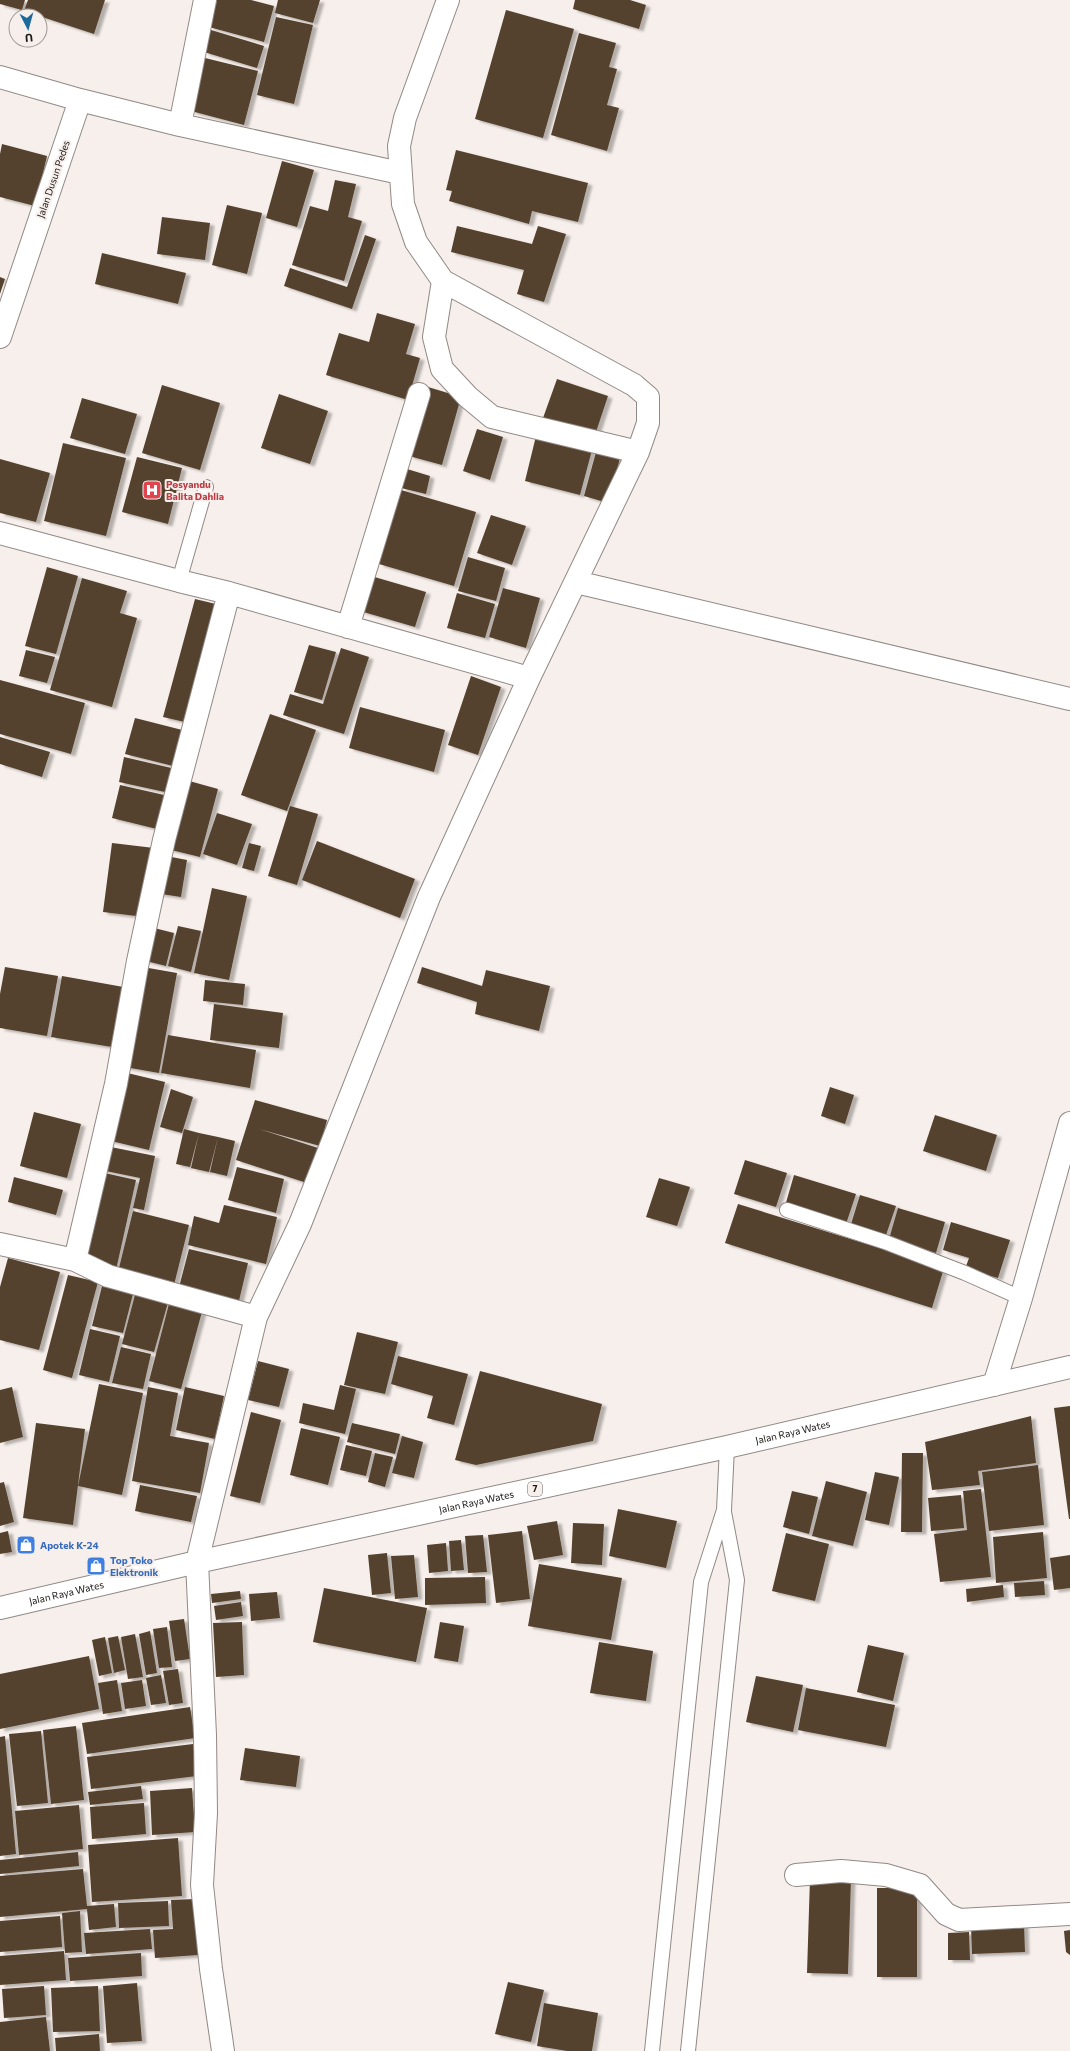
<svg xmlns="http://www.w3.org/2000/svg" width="1070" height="2051" font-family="Commissioner,sans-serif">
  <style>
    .building { fill: #55422d; filter: url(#shadow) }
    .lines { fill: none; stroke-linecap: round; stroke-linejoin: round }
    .service-casing { stroke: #918986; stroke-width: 16 }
    .minor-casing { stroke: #918986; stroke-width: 24 }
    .trunk-casing { stroke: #918986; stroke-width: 24 }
    .service { stroke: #fff; stroke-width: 14 }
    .minor { stroke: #fff; stroke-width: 22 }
    .trunk { stroke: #fff; stroke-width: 22 }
    .labels { text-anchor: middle; stroke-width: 4; stroke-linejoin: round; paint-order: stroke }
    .shield { fill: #f7efeb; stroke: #5e5957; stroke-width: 1 }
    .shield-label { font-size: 9px; font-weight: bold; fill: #1c1918 }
    .street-label { font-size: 10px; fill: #1c1918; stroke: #f7efeb }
    .health-label { font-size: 10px; font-weight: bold; fill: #be3a42; stroke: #f7efeb; text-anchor: start }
    .shop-label { font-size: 10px; font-weight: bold; fill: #366cbe; stroke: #f7efeb; text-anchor: start }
  </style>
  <defs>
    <filter id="shadow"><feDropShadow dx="4.5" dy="2.5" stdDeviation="1" flood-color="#0004"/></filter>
  </defs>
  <rect width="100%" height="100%" fill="#f7efeb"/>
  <path class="building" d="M0 0H25L22 10 0 4Z
    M28 0H105L94 34 24 11Z
    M217 0H251L274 6 264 42 209 27Z
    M278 0H320L313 23 275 13Z
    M575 0H630L646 5 639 29 573 9Z
    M506 10 574 29 543 138 475 119Z
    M276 17 313 25 294 104 257 95Z
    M211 30 264 46 257 68 204 52Z
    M579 33 616 43 609 67 617 69 607 105 619 108 607 151 551 135Z
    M205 58 258 71 244 125 191 111Z
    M2 144 47 156 35 206 0 197V154Z
    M456 150 588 183 578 222 532 211 529 224 449 201 452 191 446 190Z
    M282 161 314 170 297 227 266 218Z
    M335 180 356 184 348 217 362 221 344 281 292 265 310 206 328 211Z
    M227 205 262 213 247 274 212 265Z
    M162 217 210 223 205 260 157 254Z
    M457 226 532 244 538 226 566 234 544 302 517 294 524 270 451 252Z
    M365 235 376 239 352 309 284 286 290 268 347 287Z
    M102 253 186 273 178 304 95 284Z
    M0 277 5 279 0 294Z
    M377 313 415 324 406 354 420 358 408 400 326 375 339 333 369 342Z
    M557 379 608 396 595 435 543 418Z
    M162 385 220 403 200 470 142 453Z
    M428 387 461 397 442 465 409 456Z
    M279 394 328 411 310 464 261 448Z
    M82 398 137 414 125 454 70 438Z
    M477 429 503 437 490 480 463 471Z
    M536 436 592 450 580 495 525 481Z
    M63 443 126 458 106 536 44 521Z
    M596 452 620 458 608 503 584 496Z
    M137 457 182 468 168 524 122 512Z
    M0 459 50 473 36 522 0 513Z
    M407 469 430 476 426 494 401 488Z
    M401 490 476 512 454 586 379 564Z
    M491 515 526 526 512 565 477 553Z
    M468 557 505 568 496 601 458 591Z
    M47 567 78 576 56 654 25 646Z
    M371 576 426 592 415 627 360 611Z
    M82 578 127 591 120 613 137 618 112 707 50 690Z
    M503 588 540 598 526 648 489 637Z
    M457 593 495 604 485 638 447 628Z
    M195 599 220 605 189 723 163 717Z
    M309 645 336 652 322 700 294 692Z
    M341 648 369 657 344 734 283 715 290 694 323 704Z
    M26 650 55 657 47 683 19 676Z
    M471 676 501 687 478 755 448 745Z
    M0 680 85 703 71 754 0 734Z
    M360 707 445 730 434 772 349 748Z
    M270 714 316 730 287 811 241 795Z
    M135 718 190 732 181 768 125 754Z
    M0 737 50 752 42 777 0 764Z
    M124 757 180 770 174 794 119 782Z
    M182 779 218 789 200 857 163 848Z
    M120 785 173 797 165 831 112 818Z
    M290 806 318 814 297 885 268 876Z
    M217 813 252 824 237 865 203 854Z
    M317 841 415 879 400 918 302 880Z
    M112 843 154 848 145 917 103 912Z
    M249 843 261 846 254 871 242 868Z
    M161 855 187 860 181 897 155 893Z
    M212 888 247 896 229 980 194 973Z
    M178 926 201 931 191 972 168 966Z
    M150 927 174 933 166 966 142 960Z
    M137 966 177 973 159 1073 119 1066Z
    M5 967 58 976 47 1036 0 1028V994Z
    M422 967 482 986 486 970 550 986 539 1031 475 1014 477 1002 417 983Z
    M62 976 129 988 118 1048 51 1037Z
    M205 980 245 984 243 1005 203 1001Z
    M214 1004 283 1013 279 1048 210 1040Z
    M168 1035 256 1050 250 1088 161 1073Z
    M123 1072 165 1082 149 1150 107 1140Z
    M830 1087 854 1095 845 1124 821 1116Z
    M171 1089 193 1097 182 1133 160 1127Z
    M255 1100 327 1120 320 1146 259 1129 318 1148 307 1183 236 1160Z
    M34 1112 81 1124 67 1178 20 1166Z
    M935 1115 997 1135 986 1171 923 1151Z
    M184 1129 199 1133 190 1167 176 1164Z
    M199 1133 218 1137 209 1172 191 1168Z
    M218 1137 235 1141 227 1176 210 1172Z
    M106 1146 155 1156 144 1210 133 1208 140 1178 101 1170Z
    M745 1160 787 1173 776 1207 734 1194Z
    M237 1167 284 1179 276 1213 228 1200Z
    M100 1172 136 1180 116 1270 79 1261Z
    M794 1175 856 1194 846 1224 785 1206Z
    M14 1177 63 1190 56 1215 8 1202Z
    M659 1178 690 1187 677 1226 646 1217Z
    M860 1195 896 1206 886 1235 851 1224Z
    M738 1204 944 1268 932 1308 725 1243Z
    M224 1205 277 1217 266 1264 188 1245 194 1216 219 1223Z
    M898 1208 945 1222 936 1253 889 1239Z
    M133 1211 189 1225 174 1285 118 1272Z
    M951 1222 1010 1240 998 1278 965 1269 969 1258 943 1250Z
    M189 1249 248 1263 238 1305 178 1291Z
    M8 1258 60 1272 39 1350 0 1340V1287Z
    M68 1275 98 1282 72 1378 43 1370Z
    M103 1282 134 1290 123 1333 92 1326Z
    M136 1291 169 1299 154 1352 122 1344Z
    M170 1300 203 1308 181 1389 149 1381Z
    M90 1329 120 1336 109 1382 79 1375Z
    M357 1332 398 1342 385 1394 344 1385Z
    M121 1347 151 1354 143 1389 112 1383Z
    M398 1356 468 1374 454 1425 427 1418 433 1396 391 1384Z
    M258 1361 289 1369 279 1407 248 1400Z
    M480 1371 602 1404 593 1441 476 1465 455 1460Z
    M99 1384 143 1393 122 1495 78 1486Z
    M340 1385 356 1389 345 1434 299 1423 303 1403 334 1410Z
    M12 1387 23 1437 0 1443V1390Z
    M148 1387 178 1393 170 1436 209 1443 200 1493 132 1481Z
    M185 1387 224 1396 215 1439 176 1430Z
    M1070 1406V1519H1069L1054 1408Z
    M251 1412 281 1420 260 1503 230 1496Z
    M1031 1416 1036 1463 978 1471 980 1485 932 1490 925 1442Z
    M36 1423 85 1429 73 1525 23 1518Z
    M352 1423 400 1434 395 1454 347 1442Z
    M301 1428 340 1437 328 1485 290 1475Z
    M402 1436 423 1442 414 1478 392 1473Z
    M346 1445 372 1451 366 1476 340 1470Z
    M375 1453 393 1457 385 1487 368 1482Z
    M902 1453H923L922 1532H901Z
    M1038 1465 1044 1525 989 1531 982 1472Z
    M875 1472 899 1477 889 1525 865 1520Z
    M826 1481 867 1492 853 1546 812 1536Z
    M4 1482 14 1522 0 1526V1483Z
    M140 1485 197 1496 191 1522 135 1511Z
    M981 1489 991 1577 940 1582 934 1534 967 1530 963 1491Z
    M792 1491 818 1497 809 1534 783 1527Z
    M961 1495 964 1528 931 1531 928 1498Z
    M618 1509 677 1521 666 1568 609 1556Z
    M557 1521 563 1555 534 1560 527 1526Z
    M573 1523 604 1524 602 1565 571 1563Z
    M8 1531 12 1552 0 1554V1533Z
    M522 1531 530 1599 496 1603 488 1535Z
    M1043 1532 1047 1578 996 1583 993 1537Z
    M786 1533 829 1544 815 1601 772 1591Z
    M483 1535 487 1572 468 1573 465 1536Z
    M461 1540 464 1570 451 1571 449 1541Z
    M446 1543 448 1571 429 1573 427 1545Z
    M387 1553 391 1593 372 1595 368 1555Z
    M414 1555 418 1597 395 1599 391 1556Z
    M1070 1555V1588L1054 1590 1050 1558Z
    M539 1564 622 1578 611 1640 528 1626Z
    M485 1577 486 1603 425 1605V1578Z
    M1044 1581 1045 1595 1015 1597 1014 1583Z
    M1003 1585 1004 1597 967 1602 966 1589Z
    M324 1588 427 1608 416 1662 313 1642Z
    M240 1591 241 1599 212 1603 211 1594Z
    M277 1592 280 1618 251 1621 249 1594Z
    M241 1602 243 1616 216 1620 214 1606Z
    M184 1619 190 1659 175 1661 169 1621Z
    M242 1622 244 1675 216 1677 213 1623Z
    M440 1622 464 1626 458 1662 434 1658Z
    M167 1627 172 1667 159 1668 153 1629Z
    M150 1631 157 1673 146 1675 139 1634Z
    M135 1634 143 1677 128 1679 121 1637Z
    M118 1636 125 1670 114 1673 108 1638Z
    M105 1637 112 1673 99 1676 92 1640Z
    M599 1642 653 1651 646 1701 590 1693Z
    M868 1645 904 1653 893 1701 857 1692Z
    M89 1656 99 1709 0 1729V1674Z
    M178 1669 183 1703 169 1705 163 1671Z
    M161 1675 166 1703 151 1705 146 1678Z
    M756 1676 803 1685 793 1732 746 1722Z
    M117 1680 122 1711 103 1714 98 1683Z
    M142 1680 146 1706 125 1709 121 1683Z
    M806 1688 895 1705 886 1747 798 1730Z
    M190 1707 195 1738 87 1754 82 1723Z
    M76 1726 84 1800 51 1804 43 1730Z
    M41 1731 48 1803 17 1806 9 1734Z
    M5 1736 16 1854 0 1856V1737Z
    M193 1744 197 1776 91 1789 87 1757Z
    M245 1748 300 1756 296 1787 240 1780Z
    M141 1786 143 1799 90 1805 88 1792Z
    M192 1788 195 1832 152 1835 150 1791Z
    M144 1803 146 1834 92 1839 90 1807Z
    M79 1805 83 1849 19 1855 15 1811Z
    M178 1838 182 1896 92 1902 88 1845Z
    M78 1852 79 1866 0 1874V1860Z
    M83 1869 87 1906 114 1904 116 1927 89 1930 87 1909 0 1917V1876Z
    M810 1878 851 1879 848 1974 807 1973Z
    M877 1888H917V1977H877Z
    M195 1899 198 1955 155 1958 153 1930 173 1929 171 1900Z
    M168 1901 169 1926 119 1928 118 1903Z
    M80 1911 82 1952 65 1953 62 1913Z
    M60 1916 62 1947 0 1952V1921Z
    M1024 1923 1025 1952 972 1954 971 1926Z
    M150 1929 152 1949 86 1954 84 1933Z
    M1070 1930V1955L1066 1952 1064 1931Z
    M969 1932 970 1960H948V1933Z
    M64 1951 66 1980 0 1985V1956Z
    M141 1953 142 1976 70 1981 68 1958Z
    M508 1982 544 1990 531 2042 495 2034Z
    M137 1983 142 2041 107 2043 103 1986Z
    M44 1986 46 2015 4 2018 2 1989Z
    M98 1986 100 2031 53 2032 51 1988Z
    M544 2003 598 2013 592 2051H567L537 2046Z
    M46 2017 50 2051H0V2022Z
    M99 2034 100 2051H56L55 2038Z"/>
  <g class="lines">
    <defs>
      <path id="service" d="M179 581 206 487
        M787 1210 885 1242 965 1273 1021 1298
        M652 2051 701 1582 724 1510 727 1447
        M688 2051 737 1580 724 1512"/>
      <path id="minor" d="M0 77 80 100 0 337
        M80 100 180 125 400 173
        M180 125 205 0
        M443 281 434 337 442 369 468 397 492 417 638 452
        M0 533 179 581 229 593 529 678
        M576 582 1070 699
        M348 627 419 394
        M0 1244 75 1260 108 1276 256 1317
        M75 1260 116 1084 138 961 164 840 229 593
        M994 1385 1021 1298 1070 1123
        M796 1875 841 1871 886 1875 920 1885 946 1914 959 1920 1070 1914
        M223 2051 211 1969 202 1885 206 1813 205 1735 197 1562 256 1317 300 1224 429 897 529 678 638 452 648 423V397L634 385 443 281 416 242 403 204 399 146 405 118 448 0"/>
      <g id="trunk">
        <path id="s1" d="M0 1608 197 1562 727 1447 1070 1367"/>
      </g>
    </defs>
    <use href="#service" class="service-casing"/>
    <use href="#minor" class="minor-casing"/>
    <use href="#trunk" class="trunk-casing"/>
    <use href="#service" class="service"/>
    <use href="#minor" class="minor"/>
    <use href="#trunk" class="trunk"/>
  </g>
  <defs>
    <symbol id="hospital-square" viewBox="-11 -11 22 22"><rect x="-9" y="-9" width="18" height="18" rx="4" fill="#e0444e" stroke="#f7efeb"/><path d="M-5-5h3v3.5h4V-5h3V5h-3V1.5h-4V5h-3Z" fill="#fff"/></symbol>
    <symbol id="shop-square" viewBox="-11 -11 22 22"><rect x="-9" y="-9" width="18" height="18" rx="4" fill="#3f7fe0" stroke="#f7efeb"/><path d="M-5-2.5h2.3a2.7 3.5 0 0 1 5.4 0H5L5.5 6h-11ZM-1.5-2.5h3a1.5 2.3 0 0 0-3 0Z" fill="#fff"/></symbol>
  </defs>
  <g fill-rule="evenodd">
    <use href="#hospital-square" x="141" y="479" width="22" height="22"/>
    <use href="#shop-square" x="15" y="1534" width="22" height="22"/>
    <use href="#shop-square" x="85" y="1555" width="22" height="22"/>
  </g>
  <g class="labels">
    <rect class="shield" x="528" y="1482" width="14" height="14" rx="3"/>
    <g class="shield-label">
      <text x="535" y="1492">7</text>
    </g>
    <g class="street-label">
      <text transform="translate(53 179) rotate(-71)" y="4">Jalan Dusun Pedes</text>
      <text dy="4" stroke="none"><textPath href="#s1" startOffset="812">Jalan Raya Wates</textPath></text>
      <text dy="4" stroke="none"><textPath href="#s1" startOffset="488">Jalan Raya Wates</textPath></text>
      <text dy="4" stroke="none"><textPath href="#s1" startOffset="68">Jalan Raya Wates</textPath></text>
    </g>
    <g class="health-label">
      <text x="166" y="488">Posyandu<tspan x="166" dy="12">Balita Dahlia</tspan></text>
    </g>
    <g class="shop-label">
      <text x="40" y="1549">Apotek K-24</text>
      <text x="110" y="1564">Top Toko<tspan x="110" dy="12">Elektronik</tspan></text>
    </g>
  </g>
  <g transform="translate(28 28) rotate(174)"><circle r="19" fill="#f7efeb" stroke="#9f9997"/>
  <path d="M0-3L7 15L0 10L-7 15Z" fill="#1c699c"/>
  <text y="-6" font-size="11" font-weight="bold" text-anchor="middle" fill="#1c1918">U</text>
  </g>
</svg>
